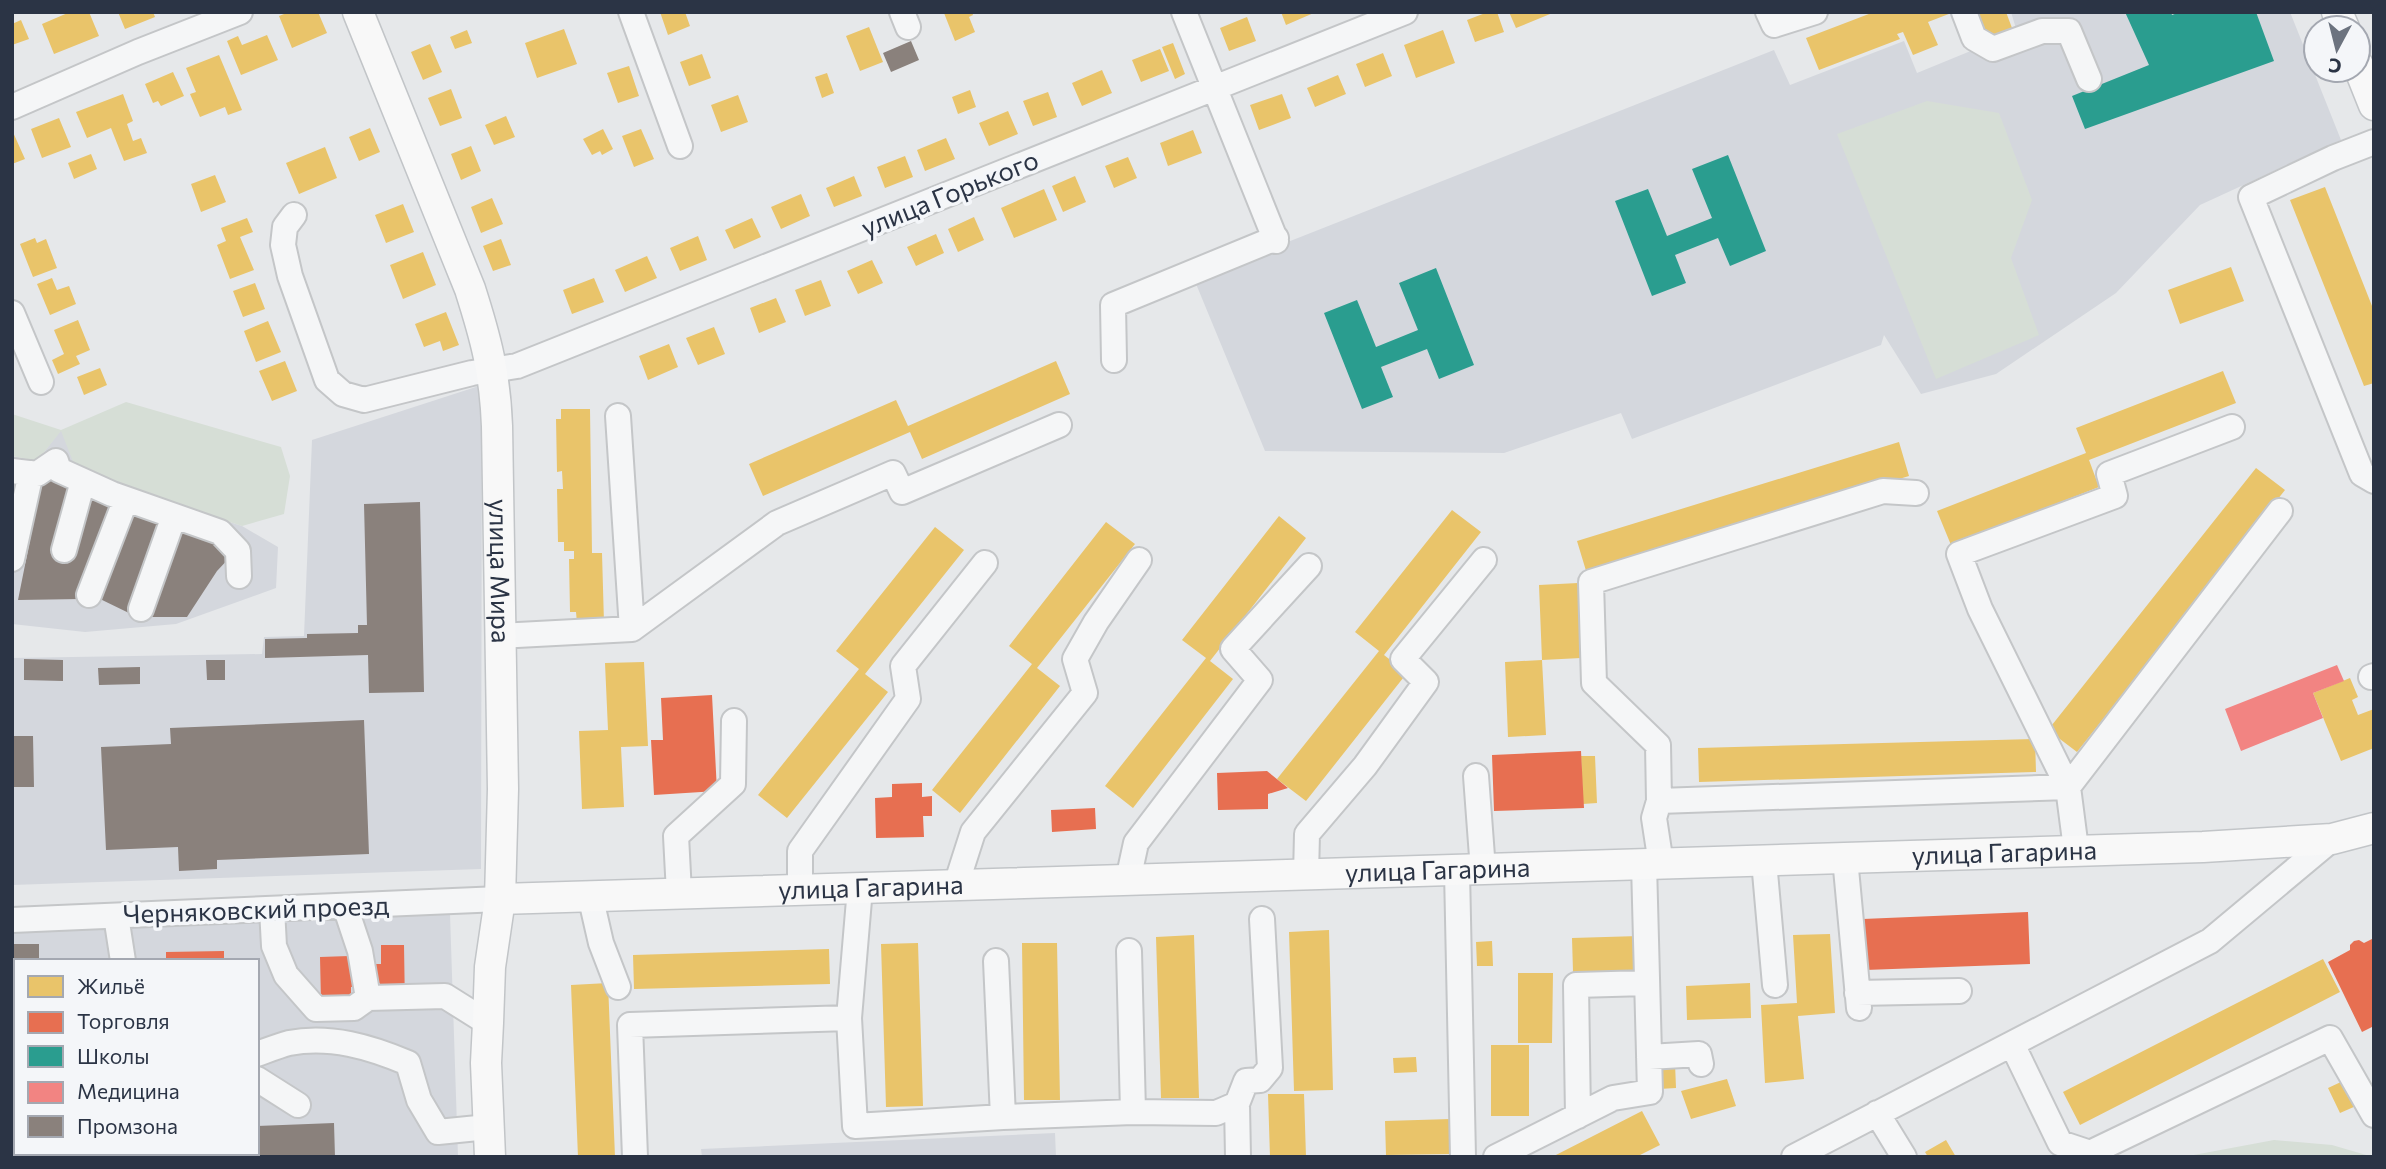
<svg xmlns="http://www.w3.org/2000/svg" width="2386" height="1169" font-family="Commissioner,sans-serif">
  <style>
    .built { fill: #d4d7dd; fill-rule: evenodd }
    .green { fill: #d6ded6 }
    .homes { fill: #e9c46a }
    .shops { fill: #e76f51 }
    .schools { fill: #2a9d8f }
    .health { fill: #f28482 }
    .industry { fill: #8a817c }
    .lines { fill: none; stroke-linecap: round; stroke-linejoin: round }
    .minor-casing { stroke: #c4c6c8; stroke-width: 28 }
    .major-casing { stroke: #c2c5c8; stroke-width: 33 }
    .minor { stroke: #f5f6f7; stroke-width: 24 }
    .major { stroke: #f8f8f8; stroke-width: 30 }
    .labels { text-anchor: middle; stroke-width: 7; stroke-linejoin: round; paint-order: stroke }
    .street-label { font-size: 26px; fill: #2b3445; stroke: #f4f6f9 }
  </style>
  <rect width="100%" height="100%" fill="#e6e8ea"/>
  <path class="built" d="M2011 12H2290L2341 140 2200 205 2116 293 1996 374 1921 394 1884 335 1881 345 1632 439 1621 413 1504 453 1265 451 1194 279 1774 50 1790 85 1904 41 1917 73 2017 32Z
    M482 385 481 869 12 885V658L262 654 264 637 304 636 312 440Z
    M61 430 187 508 242 526 278 547 276 588 176 624 85 632 12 624V456L37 461Z
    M450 914 458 1157H12V933ZM16 961H257V1153H16Z
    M1055 1133 1056 1157H702L701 1149Z"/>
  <path class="green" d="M1927 101 1999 113 2032 200 2011 258 2039 335 1936 379 1837 134Z
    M126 402 281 447 290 476 284 514 242 526 77 472 61 431 37 461 12 456V414L61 430Z
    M2274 1140 2332 1145 2373 1157H2183Z"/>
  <path class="homes" d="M70 12H89L99 36 54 54 42 24Z
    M118 12H153L155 17 125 29Z
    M289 12H318L327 33 292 48 279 16Z
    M660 12H685L690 26 668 35Z
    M946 12H972L973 15 969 17 975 32 955 41 944 13Z
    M1281 12H1316L1286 25Z
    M1488 12H1497L1504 32 1475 42 1467 20Z
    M1509 12H1555L1516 28Z
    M1874 12H1954L1928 22 1938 45 1913 55 1903 32 1897 34 1900 39 1819 70 1806 38Z
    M1975 12H2006L2012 28 1985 38Z
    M1247 17 1256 41 1229 51 1220 28Z
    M21 20 29 39 12 45V24Z
    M869 27 883 62 860 71 846 36Z
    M564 29 577 64 537 78 525 43Z
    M467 30 472 43 455 49 450 37Z
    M1443 30 1455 63 1416 78 1404 45Z
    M267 35 278 60 241 75 227 41 238 36 242 45Z
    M1173 43 1185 74 1175 79 1162 47Z
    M430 44 442 72 423 80 411 52Z
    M1160 49 1169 71 1141 82 1132 60Z
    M1383 53 1392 76 1365 87 1356 64Z
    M702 54 711 78 689 86 680 62Z
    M219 55 242 110 228 115 225 107 200 117 190 94 196 92 186 68Z
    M629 66 639 96 618 103 607 73Z
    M1102 70 1112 93 1082 106 1072 83Z
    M173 72 184 96 161 106 158 101 153 103 145 84Z
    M827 73 834 93 822 98 815 77Z
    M1338 75 1346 94 1315 107 1307 88Z
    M451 89 462 118 440 126 428 98Z
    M970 90 976 107 958 114 952 97Z
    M1048 92 1057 117 1033 126 1023 101Z
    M123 94 133 121 127 124 133 141 141 138 147 153 124 161 111 128 87 138 76 112Z
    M1282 94 1291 118 1259 130 1250 105Z
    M738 95 748 122 721 132 711 105Z
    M1008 111 1018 134 989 146 979 123Z
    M506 116 515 137 494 145 485 125Z
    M59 118 71 147 42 158 31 129Z
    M370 128 380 152 359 161 349 137Z
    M603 129 613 149 602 155 600 151 592 155 583 139Z
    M641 129 654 159 634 167 622 136Z
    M12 130 25 159 12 164Z
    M1193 130 1202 153 1168 166 1160 143Z
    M946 138 955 159 925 171 917 150Z
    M471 146 481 171 461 180 451 154Z
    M325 147 337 178 299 194 286 163Z
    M91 154 97 169 74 179 68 163Z
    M905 156 913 177 885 188 877 167Z
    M1128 157 1137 178 1114 188 1105 166Z
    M215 175 226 202 201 212 191 184Z
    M854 176 862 196 834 207 826 188Z
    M1075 176 1086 202 1063 212 1052 186Z
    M2325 187 2374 311V383L2364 386 2290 200Z
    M1044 189 1057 220 1014 238 1001 208Z
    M801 194 810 216 781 229 771 207Z
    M492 198 503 224 481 233 471 207Z
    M403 204 414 232 386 243 375 215Z
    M974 217 984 240 958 252 948 229Z
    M247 218 253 232 240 237 254 270 230 279 217 245 226 241 221 228Z
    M752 218 761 237 734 249 725 230Z
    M936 234 944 253 916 266 907 247Z
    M698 236 707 260 680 271 670 248Z
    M35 238 37 243 46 239 57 268 33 277 20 244Z
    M501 239 511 265 493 271 483 246Z
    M423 252 436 285 403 299 390 265Z
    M647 256 657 278 625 292 615 270Z
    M872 260 883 283 858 294 847 271Z
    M2231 267 2244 301 2180 324 2168 290Z
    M52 278 57 290 69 286 76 304 50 315 37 284Z
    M594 278 604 302 572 314 563 290Z
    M821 280 831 306 805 316 795 290Z
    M255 283 265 309 243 317 233 291Z
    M776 298 786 322 759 333 750 308Z
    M446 312 459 345 443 351 440 341 424 347 415 324Z
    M78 320 90 350 76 356 80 364 58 374 52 360 64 354 54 330Z
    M268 321 281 352 256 362 244 331Z
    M714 327 725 354 698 365 686 338Z
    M669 344 678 367 648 380 639 356Z
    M285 361 297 391 272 401 259 371Z
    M1056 361 1070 394 922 459 910 432 763 496 749 464 896 400 908 426Z
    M100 368 107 385 84 395 77 377Z
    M2223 371 2236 403 2089 460 2099 487 1951 545 1937 511 2086 453 2076 428Z
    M561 409H590L592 553H602L604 623H577L576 612H570L569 559H574V551H564V542H558L557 489H563L562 471 557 472 556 419H561Z
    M1899 442 1909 476 1587 574 1577 541Z
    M2256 468 2285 490 2077 752 2048 730Z
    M1452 510 1481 532 1384 655 1407 673 1306 801 1277 779 1379 651 1355 632Z
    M1279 516 1306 538 1210 661 1233 679 1133 808 1105 786 1206 658 1182 640Z
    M1106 522 1135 544 1037 668 1060 686 960 813 932 790 1032 664 1009 646Z
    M935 527 964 550 865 674 888 692 787 818 758 795 859 669 836 651Z
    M1578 583 1581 658 1542 660 1539 585Z
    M1542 660 1546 735 1508 737 1505 662Z
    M644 662 648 746 621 747 624 807 582 809 579 731 608 730 605 663Z
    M2350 678 2358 697 2352 700 2358 715 2374 709V748L2341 761 2313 693Z
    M2035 739 2036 772 1699 782 1698 748Z
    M1581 756H1595L1597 803 1583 804Z
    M1329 930 1333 1090 1294 1091 1289 932Z
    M1830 934 1835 1013 1798 1016 1804 1079 1765 1083 1761 1005 1797 1003 1793 935Z
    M1194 935 1199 1098H1161L1156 937Z
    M1639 936 1640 970 1573 972 1572 938Z
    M1492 941 1493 966H1477L1476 942Z
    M918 943 923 1106 886 1107 881 944Z
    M1022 943H1057L1060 1100H1024Z
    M829 949 830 984 634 989 633 955Z
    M2323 959 2340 992 2080 1125 2063 1092Z
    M1518 973H1553L1552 1043H1518Z
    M608 983 615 1157H578L571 985Z
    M1750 983 1751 1018 1687 1020 1686 986Z
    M1491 1045H1529V1116H1491Z
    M1416 1057 1417 1072 1394 1073 1393 1058Z
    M1675 1063 1676 1088 1659 1089 1657 1065Z
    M1727 1079 1736 1106 1691 1119 1681 1091Z
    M2343 1081 2356 1106 2340 1113 2328 1088Z
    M1268 1094H1304L1306 1157H1270Z
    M1642 1111 1660 1145 1636 1157H1552Z
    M1451 1119 1452 1154 1386 1155 1385 1121Z
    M1946 1140 1956 1157H1928L1925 1152Z"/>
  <path class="shops" d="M712 695 717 791 654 795 651 740H663L661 698Z
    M1581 751 1584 808 1494 811 1492 755Z
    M1267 771 1288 788 1268 794V809L1218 810 1217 773Z
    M922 783V797L932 796V816H923L924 837 876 838 875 798 892 797V784Z
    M1095 808 1096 829 1052 832 1051 810Z
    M2028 912 2030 964 1865 970 1863 919Z
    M2372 939 2374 942V1026L2362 1032 2328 962 2350 950V945L2354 941 2359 940 2364 943Z
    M381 945H404L405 1008 382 987H351V1001H321L320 957 349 956V964H381Z
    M224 951V961H166V952Z"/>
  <path class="schools" d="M2125 12H2171L2172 15 2180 12H2256L2274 61 2085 129 2072 96 2149 65Z
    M1728 155 1766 251 1730 266 1718 238 1675 255 1686 283 1652 296 1615 201 1648 189 1667 236 1712 218 1692 169Z
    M1436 268 1474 365 1439 379 1427 349 1381 367 1393 397 1362 409 1324 313 1357 300 1376 347 1418 330 1399 283Z"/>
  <path class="health" d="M2337 665 2344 681 2313 693 2323 718 2241 751 2225 709Z"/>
  <path class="industry" d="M911 41 919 60 891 72 883 53Z
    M47 478 73 483 90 494 115 503 80 599 18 600 32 530 39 483Z
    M420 502 424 692 369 693 368 655 265 658V639L307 638V634L358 633V625H367L364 504Z
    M128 508 166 521 131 614 98 598Z
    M177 529 208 538 232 555 217 571 187 617H151Z
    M24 659 63 660V681L24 680Z
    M206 660H225V680H207Z
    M140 667V684L99 685 98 668Z
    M364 720 369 854 217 860V869L179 871 178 847 106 850 101 747 171 744 170 728Z
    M12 736H33L34 787H12Z
    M12 944H39V961H16V992H12Z
    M334 1123 335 1157H143V1153H257V1126Z"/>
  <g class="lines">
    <defs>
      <path id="minor" d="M631 12 680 146
        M902 12 908 27
        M1184 12 1276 241
        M1768 12 1774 25 1815 12
        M1964 12 1974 38 1993 49 2042 31H2069L2089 79
        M12 107 138 52 240 12
        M2374 142 2333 158 2251 197 2362 474 2374 481
        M294 215 285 227 283 245 290 276 327 380 343 394 364 400 472 373 517 366 1405 12
        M12 313 41 382
        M1114 360 1113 305 1276 238
        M12 471 37 474 56 461 59 470 112 494 220 532 238 551 239 576
        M64 550 83 481
        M12 559 31 473
        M89 595 126 499
        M141 609 174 516
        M632 629 777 523 893 473 902 492 1059 425
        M500 636 632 629 618 416
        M2371 677 2374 676
        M1476 776 1483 870
        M1659 801 2068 787 1980 609 1959 554 2115 496 2109 474 2232 427
        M2076 849 2068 787 2280 511
        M1845 858 1859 1008
        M1764 861 1775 985
        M1661 864 1654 818 1659 801 1658 745 1594 683 1591 582 1883 491 1916 493
        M1457 871 1463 1157
        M1306 875 1307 834 1365 766 1426 682 1403 659 1484 560
        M1128 880 1136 843 1260 680 1233 649 1309 566
        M956 885 973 832 1085 693 1075 659 1096 622 1139 560
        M860 888 849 1018 855 1126 1003 1117 1133 1112 1216 1113 1237 1104 1246 1081 1260 1080 1270 1068 1262 919
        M800 890V851L908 699 903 666 985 563
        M679 893 676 836 733 784 734 721
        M590 895 601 943 618 987
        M345 906 360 951 368 998 445 996 488 1023
        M272 909 274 946 286 975 316 1009 354 1008 368 998
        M116 916 123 961
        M12 920 500 899
        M1129 951 1133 1112
        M996 961 1003 1117
        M1857 993 1959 991
        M2012 1044 2060 1143 2090 1153 2330 1038 2374 1115
        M257 1054C268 1050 278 1046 289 1043 330 1035 370 1047 408 1063L419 1100 438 1132 488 1127
        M1649 1057 1699 1054 1701 1064
        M257 1079 298 1105
        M1237 1104 1238 1157
        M1877 1113 1904 1157
        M1578 1116 1576 985 1647 983
        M54 1153V1157
        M635 1157 630 1025 849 1018
        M1496 1157 1613 1098 1650 1092 1644 864
        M1794 1157 2210 941 2332 839"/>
      <g id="major">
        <path id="s1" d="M358 12 470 289C486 339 495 373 497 426L503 789 500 899 490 967 488 1023 486 1063 490 1157"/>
        <path d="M2337 12 2344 28"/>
        <path d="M2358 65 2374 105"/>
        <path id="s2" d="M500 899 2203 847 2332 839 2374 828"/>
      </g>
    </defs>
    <use href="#minor" class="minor-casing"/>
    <use href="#major" class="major-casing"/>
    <use href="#minor" class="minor"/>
    <use href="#major" class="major"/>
  </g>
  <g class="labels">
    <g class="street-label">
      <text transform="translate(950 194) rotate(-22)" y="9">улица Горького</text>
      <text dy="9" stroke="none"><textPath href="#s1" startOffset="584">улица Мира</textPath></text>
      <text dy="9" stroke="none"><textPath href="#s2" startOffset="1505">улица Гагарина</textPath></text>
      <text dy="9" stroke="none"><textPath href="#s2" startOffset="938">улица Гагарина</textPath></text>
      <text dy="9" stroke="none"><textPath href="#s2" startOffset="371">улица Гагарина</textPath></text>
      <text transform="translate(256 910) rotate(-2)" y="9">Черняковский проезд</text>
    </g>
  </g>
  <rect width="2386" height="1169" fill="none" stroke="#2b3445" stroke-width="28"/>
  <rect x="14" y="959" width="245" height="196" fill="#f4f6f9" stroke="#a4a8b1" stroke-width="2"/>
  <rect x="28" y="976" width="35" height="21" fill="#e9c46a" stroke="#a4a8b1" stroke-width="2"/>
  <text x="77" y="994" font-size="21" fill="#2b3445">Жильё</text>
  <rect x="28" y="1012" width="35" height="21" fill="#e76f51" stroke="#a4a8b1" stroke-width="2"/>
  <text x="77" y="1029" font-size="21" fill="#2b3445">Торговля</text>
  <rect x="28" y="1046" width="35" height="21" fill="#2a9d8f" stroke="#a4a8b1" stroke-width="2"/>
  <text x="77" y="1064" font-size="21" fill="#2b3445">Школы</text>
  <rect x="28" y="1082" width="35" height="21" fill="#f28482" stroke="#a4a8b1" stroke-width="2"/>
  <text x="77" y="1099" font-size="21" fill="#2b3445">Медицина</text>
  <rect x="28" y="1116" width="35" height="21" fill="#8a817c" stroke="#a4a8b1" stroke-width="2"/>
  <text x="77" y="1134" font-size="21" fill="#2b3445">Промзона</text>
  <g transform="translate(2337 49) rotate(187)"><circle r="33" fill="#f4f6f9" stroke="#a4a8b1" stroke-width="2"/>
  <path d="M0-5L12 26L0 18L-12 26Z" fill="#6c737f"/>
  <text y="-10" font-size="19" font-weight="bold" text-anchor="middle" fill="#2b3445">С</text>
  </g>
</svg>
